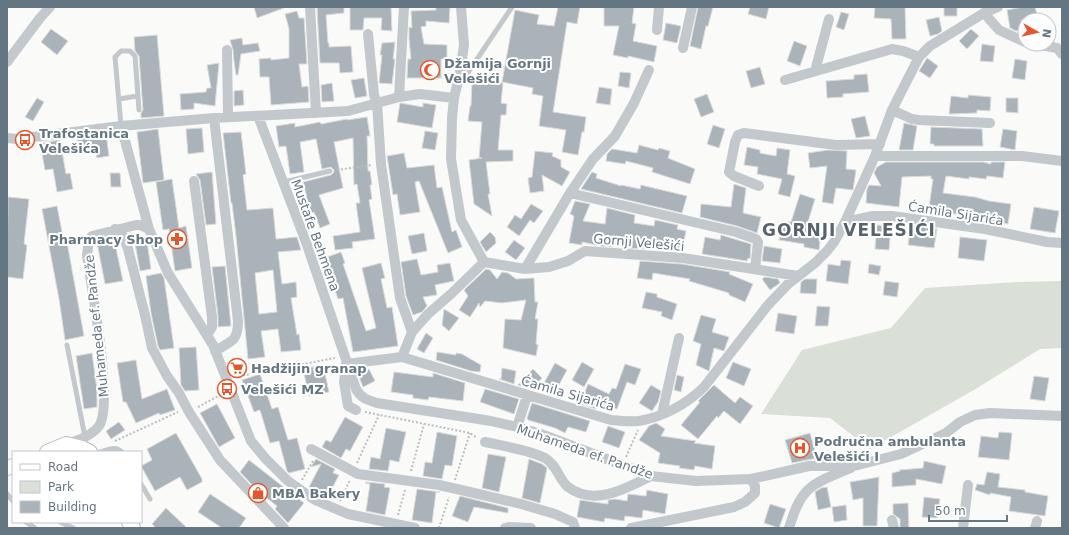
<svg xmlns="http://www.w3.org/2000/svg" width="1069" height="535" font-family="'DejaVu Sans',sans-serif">
  <style>
    .green { fill: #dadfd7 }
    .building { fill: #aab3b9; stroke: #dcdcda; fill-rule: evenodd }
    .lines { fill: none; stroke-linecap: round; stroke-linejoin: round }
    .secondary-casing { stroke: #b3babf; stroke-width: 16 }
    .path { stroke: #bbbfc2; stroke-width: 2; stroke-dasharray: 2 2; stroke-linecap: butt }
    .lane { stroke: #c3c8cc; stroke-width: 5 }
    .street { stroke: #c3c8cc; stroke-width: 10 }
    .secondary { stroke: #fff; stroke-width: 14 }
    .labels { text-anchor: middle; stroke-width: 4; stroke-linejoin: round; paint-order: stroke }
    .poi-label { font-size: 13px; font-weight: bold; fill: #657683; stroke: #fff; text-anchor: start }
    .street-label { font-size: 13px; fill: #657683; stroke: #fff }
    .district-label { font-size: 17px; font-weight: bold; letter-spacing: 1px; fill: #57646e; stroke: #fff }
  </style>
  <rect width="100%" height="100%" fill="#fafaf8"/>
  <path class="green" d="M1062 281V348L1040 349 974 390 870 449 830 418 761 414 802 350 891 328 925 288 1018 282Z"/>
  <path class="building" d="M254 7H284V8L257 18Z
    M317 7H344V13L326 15 328 43H329V47L351 46 353 72 340 73 339 63H320Z
    M350 7H391L392 31 381 30 382 18H364L363 30H350Z
    M436 7H450L449 23 426 21V26L421 27 424 44 447 45V59H441V78H407L408 59H411L409 39V27L412 28 411 11 436 10Z
    M558 7H580L577 24 567 22 553 112 586 117 584 132H582L578 155 562 152 566 130 539 126 543 96 532 94 533 88 502 82 515 10 539 15 537 24 554 26Z
    M604 7H634L632 23 636 24 633 41 657 46 654 62 628 56V58L613 55 619 26H604Z
    M698 7H713L708 26H706L701 49 690 46Z
    M750 7H769L766 19 748 14Z
    M875 7H905L906 39H892L891 19 874 18Z
    M944 7H957V16H944Z
    M1023 7H1035L1038 18 1033 20H1021L1023 29 1016 31 1010 28 1007 10Z
    M297 11 299 18H304L307 64H299L302 87 308 86 309 102 271 105 269 77H260L259 59 271 58V60L289 58V29L285 14Z
    M841 12 849 14 844 30 836 27Z
    M939 17 942 31 938 34 930 36 926 20Z
    M666 23 681 26 677 43 663 40Z
    M51 29 68 41 57 55 41 42Z
    M971 29 979 36 967 49 959 41Z
    M157 35 164 116 141 118V113L143 110 139 56 135 51 134 37Z
    M242 38 243 45 258 43 260 51 241 54 238 75H236L234 61 233 50 230 40Z
    M794 41 807 46 800 66 787 61Z
    M395 42 393 59H395L392 84 379 83 382 55H380L382 43Z
    M982 44 995 46 993 62 980 61Z
    M927 58 938 66 930 78 919 71Z
    M1015 59 1027 61 1025 80 1012 78Z
    M219 63 215 106 194 103V109L181 110 180 94 206 92 207 88H211L207 65Z
    M760 67 765 84 751 88 746 71Z
    M620 72 631 73 629 88 618 86Z
    M867 74 869 92 843 94V97L827 98 826 81 854 79V75Z
    M364 78 367 96 355 98 351 80Z
    M472 81 503 83 501 103 507 104 506 115H501L498 150H513V161L486 162 490 194H488L492 216 474 204 469 160 482 158H479L482 122 468 121 470 106H471Z
    M332 83 334 101 322 102 321 85Z
    M599 87 612 89 610 105 596 103Z
    M243 90 244 105 234 106V91Z
    M707 94 714 112 701 117 694 99Z
    M968 95 991 97 990 111 977 110V113L949 114 951 96 968 98Z
    M37 98 44 102 33 121 25 117Z
    M1006 98H1018V113L1006 112Z
    M400 103 423 107V103L436 105 432 128 397 122Z
    M865 116 870 136 856 138 851 119Z
    M367 117 370 136H367L368 171H370L372 185H370L372 199 369 200 375 239 352 242 353 248 335 250 333 236 360 232 356 203H360L357 184 354 185 353 138 334 142 343 188 319 195 330 224 320 228 314 212 303 216 299 200 307 198 303 182 331 175 334 172V170L331 167 322 169 316 139 300 142 304 172 290 174 286 146 279 147 276 126 295 123V127L320 122 321 124 347 119V120Z
    M904 123 917 126 913 150H899Z
    M713 125 725 129 719 148 707 144Z
    M931 127 982 129 983 146H934V144H930Z
    M202 128 204 152 188 154 186 129Z
    M158 129 164 180 143 183 137 132Z
    M1003 129 1017 131 1015 150 1000 147Z
    M425 131 438 133 435 150 422 148Z
    M241 132 246 174 243 175 247 210 273 208 276 239 297 237 301 250 278 252 282 284 296 282 297 297 291 298 297 335 299 334 301 350 281 352 278 329 261 331 265 357 248 359 236 236 232 203H231L223 133ZM273 270 277 312 259 314 255 273Z
    M106 134 109 156 97 158 96 152 79 154 77 139Z
    M60 140 66 174 70 173 73 189 57 192 53 169 45 170 40 143Z
    M639 145 658 150 659 148 670 151 668 158 695 169 690 184 652 172 653 168 626 161 625 164 606 161 607 154 612 149 637 153Z
    M747 147 760 150V153L776 156 777 148 790 150 787 174 795 176 790 197 778 194 782 179 757 174 758 167 744 165Z
    M828 150 847 151 846 169 856 170 853 190 836 188 833 204 822 202 827 166 810 168 808 153Z
    M535 151 553 153 552 156 561 160V167L570 172 562 186 542 175 544 191 530 193 528 178 532 177Z
    M404 153 407 168 434 165 437 188 442 187 452 232 456 230 462 247 448 253 419 181 415 182 420 212 400 215 397 194 393 195 387 156Z
    M886 162H983L991 164V162H1005L1003 178 987 176 986 179 969 177V179L946 176 943 193 975 197 989 201 1011 204 1008 224 963 215 939 212 938 216 928 214 933 179H931V176L902 177 899 207 866 203 867 189 869 185 881 186 874 173 877 167Z
    M212 172 216 224 206 225 200 180 196 174Z
    M592 172 597 174 596 178 621 186V185L640 189 641 185 687 196 682 213 581 189Z
    M110 173H120L121 187H111Z
    M172 179 179 228 186 226 192 268 175 271 169 229 163 230 156 182Z
    M734 184 746 188 743 213 761 217 757 233 737 226 700 217 701 204 731 207Z
    M800 194 815 199 807 225 822 227 819 250 804 247V244L779 240 782 221 791 222Z
    M8 197 29 199 24 244 27 245 23 279 7 277Z
    M575 201 590 204 583 221 605 224 607 208 635 215 634 223 654 226 655 220 678 225 677 229 686 231 682 251 628 248 614 245 613 247 601 246 582 242V245L569 243 574 216 570 214Z
    M531 204 543 211 534 223 530 220 519 236 507 227 515 215 521 219Z
    M57 206 64 242H67L84 336 65 340 59 299 42 209Z
    M1034 207 1059 211 1055 233 1030 229Z
    M877 225 891 226 889 250 875 249Z
    M911 225 937 229 934 248 908 245Z
    M490 232 495 237 496 243 486 252 480 242Z
    M424 233 427 251 412 254 408 236Z
    M721 235 751 244 750 259 748 258 747 261 702 254 705 237 720 240Z
    M960 237 987 240 984 261 958 258Z
    M114 239 123 281 105 284 97 243Z
    M514 240 525 248 516 260 505 252Z
    M147 241 151 269 140 271 135 243Z
    M764 246 782 249 780 263 762 261Z
    M341 252 345 263 343 264 366 331 376 328 362 268 381 263 385 278 381 279 387 308 392 307 398 346 353 352 343 298 338 299 328 269 326 270 322 259Z
    M417 259 421 275 438 272 437 265 450 263 454 281 435 285 437 295 423 297 427 306 422 312 413 315 406 296 401 262Z
    M841 260 851 261 848 284 826 281 828 264 840 266Z
    M640 261 682 264 730 272 729 274 753 284 745 302 729 295V293L689 281 690 279 653 273 652 280 637 278Z
    M869 264 881 266 879 275 868 273Z
    M225 266 231 326 218 327V316L212 267Z
    M486 269 490 270 497 279 502 272 508 273 516 279 534 278 535 302H538L535 319H538L536 344 538 345 536 356 503 348 505 319 521 320 526 300 502 303 485 301 480 307 479 303 470 317 459 310 468 296 464 290Z
    M161 273 164 278 174 348 160 350 158 346 151 313 146 276Z
    M765 277 778 279 780 283 770 290 762 279Z
    M805 279H817L816 294 800 293 801 282Z
    M885 281 899 283 897 297 883 295Z
    M646 292 657 294V297L677 304 672 320 661 316 662 312 642 308Z
    M817 306 830 307 828 326H815Z
    M444 309 459 318 449 331 442 325Z
    M778 313 797 316 794 334 775 331Z
    M701 315 716 319 712 332 729 337 724 351 714 348 709 371 696 365 701 344 693 341Z
    M426 333 433 338 424 353 417 349Z
    M196 347 199 390 185 391 181 385 179 348Z
    M437 352 456 355V353L462 354 481 365 480 372 471 371 436 360Z
    M92 353 97 390V407L84 409 76 356Z
    M136 360 142 399 167 389 175 410 160 415 159 413 136 423 126 402H123L117 363Z
    M582 362 594 369 584 387 572 380Z
    M733 362 751 369 744 386 726 378Z
    M555 363 567 370 555 392 543 385Z
    M625 364 641 369 635 385 627 382 617 409 598 403 596 409 580 404 588 384 609 394 612 388 616 389Z
    M323 365 329 392 309 396 303 369Z
    M502 368 516 371 514 384 499 379H501Z
    M369 369 375 381 363 387 358 374Z
    M533 369 542 378 532 389 518 385Z
    M394 372 433 377V373L465 383 463 401 429 397 428 400 413 398V395L391 392Z
    M260 374 272 409 278 407 288 440 297 438 305 469 289 473 287 471 279 441 270 443 260 410 254 412 242 380Z
    M677 375 684 377 681 392 674 390Z
    M1034 376 1049 378 1045 401 1030 399Z
    M651 385 661 391 658 402 652 411 639 403Z
    M714 385 735 403 740 397 753 406 740 424 724 411 718 418 717 416 698 439 681 425 700 402 698 401Z
    M485 389 519 399 514 414 480 402Z
    M532 403 590 421 586 432 568 427 565 433 555 428 528 420 527 418Z
    M217 404 235 438 219 447 200 413Z
    M345 417 363 427 350 451 346 449 341 458 322 447 326 440 331 442Z
    M119 422 125 430 111 439 106 431Z
    M656 423 665 429 661 436 696 441 694 443 715 446 712 469 695 466 694 470 679 468 680 466 658 463 660 453 639 440 649 426Z
    M608 426 625 432 619 448 602 442Z
    M386 428 406 432 399 462 390 460 388 471 369 469 371 457 380 459Z
    M437 432 457 436 452 466 445 465 442 479 423 476 425 462 432 463Z
    M999 432 1012 433 1009 460 978 457 981 436 998 438Z
    M176 433 202 479V482L187 490 180 477 155 491 141 466 152 460 147 449Z
    M810 433 817 458 792 463 785 440Z
    M488 454 506 457 499 492 482 488Z
    M316 459 335 469 333 473 339 475 327 498 318 494 309 487 321 464 311 467Z
    M529 459 542 464 547 468 540 503 522 498Z
    M249 460 304 503 288 523 275 509 277 506 258 491 240 472Z
    M924 461 946 466 942 484 916 479V485L892 487V473L900 471 899 470 923 468Z
    M987 472 1000 474 998 487 1025 490V492L1048 496 1045 516 1009 511 1011 497 990 493V495L975 490 977 484 984 485Z
    M879 477 877 526H863V498L853 500 850 482Z
    M366 482 385 484 384 487 390 488 385 515 366 511 370 484 365 483Z
    M827 487 831 507 818 510 815 492 821 488Z
    M417 489 440 492H436L432 523 412 520Z
    M647 490 668 494 665 514 643 510 642 518 625 516 624 521 605 518 604 522 577 517 580 500 608 504V500L615 499 627 501 628 494 646 496Z
    M210 494 246 518 239 528H222L198 512Z
    M460 496 508 508V513L474 507 468 522 452 516Z
    M924 497 940 499 937 518 922 517Z
    M908 503 909 528H900V519L893 514V504Z
    M770 504 786 509 779 528 764 523Z
    M846 505 847 520 834 522 832 507Z
    M166 508 187 528H156L152 524Z"/>
  <g class="lines">
    <defs>
      <path id="secondary" d="M47 452 66 444 82 448 90 452
        M7 468 13 466
        M129 522 133 528"/>
    </defs>
    <use href="#secondary" class="secondary-casing"/>
    <path class="path" d="M337 170 372 165
      M235 377 335 358
      M198 407 222 394
      M365 412 470 433 477 438
      M115 441 178 412
      M626 457 638 430
      M357 463 379 415
      M411 471 424 424
      M302 480 313 461
      M455 480 470 433
      M340 501 350 480
      M398 515 405 490
      M439 528 449 497"/>
    <path class="lane" d="M461 83 512 7
      M119 99 137 96
      M121 126 115 57 121 51H130L135 56 139 110
      M284 182 330 171
      M67 345 85 437
      M100 452C108 450 115 445 122 452
      M141 484 150 499
      M7 494 13 501
      M26 522 35 528
      M60 522 73 528"/>
    <path class="street" d="M310 7 316 113
      M461 7 464 45 460 73 454 98 452 118 451 159 461 220 484 262
      M984 13 999 30 1025 42
      M657 30 659 7
      M368 34 374 95 377 103 381 164 400 298 412 332
      M1036 44 1057 48 1062 54
      M683 48 692 7
      M227 50 228 117
      M7 62 40 18 50 7
      M815 71 829 19
      M785 80 892 49 903 51 919 57
      M399 97 404 7
      M892 110 912 119 919 120 990 123
      M258 116 306 242 356 389C361 398 367 400 377 403L491 421 517 427 541 434 651 476 696 481 751 479 809 466H854L901 454 946 433 960 422 975 415 990 413 1062 416
      M214 118 238 321C238 342 231 341 215 351
      M121 126 149 229 168 273 213 345 251 441 265 458 288 481 315 500 348 514 415 528
      M7 138 17 139 121 126 214 118 348 111 399 97 420 94 454 98
      M875 156H1022L1062 161
      M194 181 212 317V327L207 335
      M759 186 734 176 729 172 735 142 738 135 744 133 836 145 880 144
      M570 193 736 232 756 239 758 242 755 269
      M845 222 873 216H892L985 229 1047 242 1062 243
      M115 229 123 236 128 249 145 315 152 348 167 376 179 393 189 412 220 460 284 528
      M484 262 525 269 549 267 568 261 585 251 683 258 798 276
      M525 269 570 193 593 159 615 136 634 103 649 70
      M402 357 412 332 428 314 451 294 484 262
      M346 364 402 357 611 420C620 421 630 422 639 421 663 417 687 404 704 387L768 305 788 284 815 263 827 251 834 242 845 222 875 156 892 110 919 57 930 46 984 13 998 7
      M346 366 344 382 348 406 356 410
      M662 414 679 338
      M517 427 527 396
      M485 442C503 446 530 450 545 458 557 465 559 480 568 487 595 507 626 488 651 476
      M67 444C79 440 91 436 99 426 114 404 91 286 87 255L89 240 92 236 136 225H140L149 229
      M311 449 358 474 439 485 470 492 521 504 555 514 573 522 575 528
      M892 520 894 528
      M505 528 509 527 531 528
      M631 528 734 507 745 502 755 493V486L751 479
      M789 528C793 515 798 499 809 489 820 479 837 474 851 468
      M963 528 968 485
      M1035 528 1037 521"/>
    <use href="#secondary" class="secondary"/>
  </g>
  <defs>
    <symbol id="mosque-ring" viewBox="-11 -11 22 22"><circle r="9.5" fill="#fff" stroke="#e4572e" stroke-width="1.5"/><path d="M3.5-4.9A6 6 0 1 0 3.5 4.9A5 5 0 1 1 3.5-4.9Z" fill="#e4572e"/></symbol>
    <symbol id="bus-ring" viewBox="-11 -11 22 22"><circle r="9.5" fill="#fff" stroke="#e4572e" stroke-width="1.5"/><path d="M-5-6H5V4H4V6H2V4H-2V6H-4V4H-5ZM-3.5-4V0h7V-4ZM-3.5 1.2v1.5H-2V1.2ZM2 1.2v1.5H3.5V1.2Z" fill="#e4572e"/></symbol>
    <symbol id="pharmacy-ring" viewBox="-11 -11 22 22"><circle r="9.5" fill="#fff" stroke="#e4572e" stroke-width="1.5"/><path d="M-2-6h4v4h4v4h-4v4h-4v-4h-4v-4h4Z" fill="#e4572e"/></symbol>
    <symbol id="supermarket-ring" viewBox="-11 -11 22 22"><circle r="9.5" fill="#fff" stroke="#e4572e" stroke-width="1.5"/><path d="M-6-5.5h2.5l.6 2H6L4.5 2H-2.5L-4.4-4H-6ZM-1.5 3.2a1.3 1.3 0 1 0 .1 0ZM3 3.2a1.3 1.3 0 1 0 .1 0Z" fill="#e4572e"/></symbol>
    <symbol id="hospital-ring" viewBox="-11 -11 22 22"><circle r="9.5" fill="#fff" stroke="#e4572e" stroke-width="1.5"/><path d="M-5-5h3v3.5h4V-5h3V5h-3V1.5h-4V5h-3Z" fill="#e4572e"/></symbol>
    <symbol id="shop-ring" viewBox="-11 -11 22 22"><circle r="9.5" fill="#fff" stroke="#e4572e" stroke-width="1.5"/><path d="M-5-2.5h2.3a2.7 3.5 0 0 1 5.4 0H5L5.5 6h-11ZM-1.5-2.5h3a1.5 2.3 0 0 0-3 0Z" fill="#e4572e"/></symbol>
  </defs>
  <g fill-rule="evenodd">
    <use href="#mosque-ring" x="419" y="59" width="22" height="22"/>
    <use href="#bus-ring" x="14" y="129" width="22" height="22"/>
    <use href="#pharmacy-ring" x="166" y="228" width="22" height="22"/>
    <use href="#supermarket-ring" x="226" y="357" width="22" height="22"/>
    <use href="#bus-ring" x="216" y="378" width="22" height="22"/>
    <use href="#hospital-ring" x="789" y="437" width="22" height="22"/>
    <use href="#shop-ring" x="247" y="482" width="22" height="22"/>
  </g>
  <g class="labels">
    <g class="poi-label">
      <text x="444" y="68">Džamija Gornji<tspan x="444" dy="15">Velešići</tspan></text>
      <text x="39" y="138">Trafostanica<tspan x="39" dy="15">Velešića</tspan></text>
      <text x="163" y="244" text-anchor="end">Pharmacy Shop</text>
      <text x="251" y="373">Hadžijin granap</text>
      <text x="241" y="394">Velešići MZ</text>
      <text x="814" y="446">Područna ambulanta<tspan x="814" dy="15">Velešići I</tspan></text>
      <text x="272" y="498">MBA Bakery</text>
    </g>
    <g class="street-label">
      <text transform="translate(956 213) rotate(9)" y="5">Ćamila Sijarića</text>
      <text transform="translate(316 235) rotate(70)" y="5">Mustafe Behmena</text>
      <text transform="translate(639 242) rotate(5)" y="5">Gornji Velešići</text>
      <text transform="translate(96 326) rotate(-96)" y="5">Muhameda ef. Pandže</text>
      <text transform="translate(568 393) rotate(16)" y="5">Ćamila Sijarića</text>
      <text transform="translate(585 451) rotate(19)" y="5">Muhameda ef. Pandže</text>
    </g>
    <g class="district-label">
      <text x="849" y="236">GORNJI VELEŠIĆI</text>
    </g>
  </g>
  <rect width="1069" height="535" fill="none" stroke="#657683" stroke-width="16"/>
  <rect x="12" y="451" width="130" height="72" fill="#ffffff" stroke="#c1c8cd"/>
  <rect x="20" y="464" width="20" height="6" fill="#ffffff" stroke="#c1c8cd"/>
  <text x="48" y="471" font-size="12" fill="#657683">Road</text>
  <rect x="20" y="481" width="20" height="12" fill="#dadfd7" stroke="#c1c8cd"/>
  <text x="48" y="491" font-size="12" fill="#657683">Park</text>
  <rect x="20" y="501" width="20" height="12" fill="#aab3b9" stroke="#c1c8cd"/>
  <text x="48" y="511" font-size="12" fill="#657683">Building</text>
  <g transform="translate(1037 32) rotate(98)"><circle r="19" fill="#ffffff" stroke="#c1c8cd"/>
  <path d="M0-3L7 15L0 10L-7 15Z" fill="#e4572e"/>
  <text y="-6" font-size="11" font-weight="bold" text-anchor="middle" fill="#657683">N</text>
  </g>
  <path d="M929 515v6h78v-6" fill="none" stroke="#657683" stroke-width="2"/>
  <text x="935" y="515" font-size="12" fill="#657683" stroke="#ffffff" stroke-width="3" paint-order="stroke">50 m</text>
</svg>
